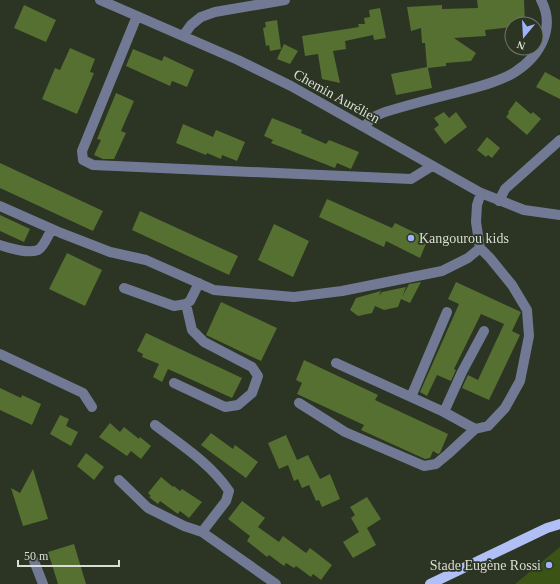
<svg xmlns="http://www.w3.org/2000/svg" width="560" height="584" font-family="'Times New Roman',serif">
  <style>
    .green { fill: #3b5415 }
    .building { fill: #567032 }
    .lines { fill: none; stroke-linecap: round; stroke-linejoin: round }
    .minor { stroke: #717994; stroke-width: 10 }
    .major { stroke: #b0c0f7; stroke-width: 10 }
    .poi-dot { fill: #9fb3fd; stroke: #2c3423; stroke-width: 1.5 }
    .labels { text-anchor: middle; stroke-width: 3.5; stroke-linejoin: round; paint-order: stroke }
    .street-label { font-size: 14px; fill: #d9ded3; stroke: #2c3423 }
    .poi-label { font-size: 14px; fill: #d9ded3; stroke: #2c3423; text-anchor: start }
  </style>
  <rect width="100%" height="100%" fill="#2c3423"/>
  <path class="green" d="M560 547V584H515Z"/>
  <path class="building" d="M477 0H524L525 24H512V27L485 30 486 36 454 38 476 53 471 61 446 63V66L428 68 432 88 396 95 391 74 427 67 425 43H422L421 28 411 31 407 7 442 5V9L478 8Z
    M24 5 56 20 46 42 14 28Z
    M380 8 386 38 374 40 373 35 345 41 346 49 333 51 340 83 322 79 318 54 305 56 302 36 359 27 358 24H365L364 18 370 17 369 10Z
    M277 20 281 49 270 51 269 45 266 46 263 28 266 27 265 22Z
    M284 44 298 51 290 64 277 59Z
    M70 48 95 59 90 72 94 73 77 114 42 99 55 68 60 70Z
    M133 49 162 61 164 56 194 70 187 87 172 81 170 86 126 66Z
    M545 72 560 80V99L536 87Z
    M116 93 134 101 121 131 126 133 114 159H103L94 155 101 140 97 139Z
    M516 101 531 114 533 112 541 119 527 135 506 117 509 113 508 112Z
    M444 112 449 118 456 112 467 127 445 144 434 129 439 125 434 118Z
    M272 118 302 130 301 133 326 144 329 140 359 152 351 169 337 163 335 168 271 143 273 140 264 136Z
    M183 124 213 137 216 130 245 142 237 161 222 155 221 159 207 153 206 155 176 143Z
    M487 137 500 148 492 158 488 155 486 157 477 150Z
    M0 163 103 211 93 231 0 188Z
    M327 199 392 228 395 223 428 239 420 258 386 241 384 247 319 217Z
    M140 211 238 256 229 275 132 230Z
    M0 215 30 229 24 242 0 231Z
    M274 224 309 241 293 277 258 260Z
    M67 253 102 270 85 306 49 289Z
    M421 282 410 303 401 299 398 307 384 310 375 306 372 313 358 316 350 310 356 298 381 291 379 296 382 292 406 287 402 297 409 284Z
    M456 282 521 312 512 331 520 335 489 400 462 388 468 375 478 380 504 324 481 314 454 369 456 370 451 381 437 375 427 396 420 392 459 304 448 299Z
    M221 302 277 328 261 361 206 335Z
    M146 333 242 378 232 398 168 369 162 382 153 377 159 364 142 357 143 354 137 351Z
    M304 360 378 395 375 400 448 434 440 453 438 454 433 451 430 458 425 459 361 430 364 425 297 394 302 383 296 380Z
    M0 388 21 398 22 395 41 404 32 425 0 410Z
    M60 415 69 419 66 426 78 432 71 446 50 434Z
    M110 423 120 432 124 427 139 439 140 437 151 446 141 459 131 451 127 456 99 437Z
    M211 433 233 449 235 445 258 462 246 478 201 445Z
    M286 435 297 460 308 455 320 479 330 474 340 499 322 507 319 500 316 501 309 485 302 488 298 479 294 481 288 465 279 469 268 443Z
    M86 453 104 467 94 480 77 466Z
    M33 469 48 519 23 526 11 488 20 493Z
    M161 477 173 487 174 486 180 491 182 489 202 502 189 518 180 511 178 514 160 501 158 504 149 497 151 496 148 493Z
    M367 497 381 519 367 528 376 545 353 558 343 542 359 532 351 518 355 515 350 507Z
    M242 501 265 518 258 527 279 542 283 536 306 553 310 548 332 565 321 580 313 574 311 577 296 566 294 568 286 563 284 566 269 555 267 557 247 541 250 536 228 519Z
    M74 544 86 584H58L48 552Z"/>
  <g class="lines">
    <path class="minor" d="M100 0 238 60 291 86 481 193 524 210 560 215
      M137 16 82 151 83 160 93 165 411 179 432 166
      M183 36 191 25 201 17 215 12 285 0
      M364 127 373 117 385 112C408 105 431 99 455 93 473 88 500 82 515 72 540 56 556 28 541 0
      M499 201 505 189 560 140
      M0 206 61 233 110 252 146 260 214 290 294 297 342 291 442 271 468 258 480 248
      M0 245C10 248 27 254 38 250 44 247 48 235 52 229
      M124 288 174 306 186 304 190 301 199 283
      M0 354 83 393 92 407
      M336 363 444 412 475 429 488 426 505 408 520 381 529 336 527 310 512 285 490 258 480 248 476 222 477 205 481 193
      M174 383 225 407 238 405 252 393 258 376 252 367 204 342 192 330 186 304
      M411 397 447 312
      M299 403 345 432 424 466 436 464 448 454 475 429
      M444 412 462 372 484 331
      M155 425C181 445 210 463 229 491L226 501 202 532
      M119 480 148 508 184 526 202 532 276 584
      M34 561 43 584"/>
    <path class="major" d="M430 584 547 528 560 524"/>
  </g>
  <g class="poi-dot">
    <circle cx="411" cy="238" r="4"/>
    <circle cx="549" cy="565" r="4"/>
  </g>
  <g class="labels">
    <g class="street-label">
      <text transform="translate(337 96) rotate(29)" y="5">Chemin Aurélien</text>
    </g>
    <g class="poi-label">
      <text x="419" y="243">Kangourou kids</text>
      <text x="541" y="570" text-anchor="end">Stade Eugène Rossi</text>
    </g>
  </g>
  <g transform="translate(524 36) rotate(198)"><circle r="19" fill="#2c3423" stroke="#717869"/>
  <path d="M0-3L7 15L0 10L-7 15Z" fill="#9fb3fd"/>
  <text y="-6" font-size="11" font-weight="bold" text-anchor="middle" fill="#d9ded3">N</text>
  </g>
  <path d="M18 560v6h101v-6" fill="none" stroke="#d9ded3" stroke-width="2"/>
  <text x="24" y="560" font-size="12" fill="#d9ded3" stroke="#2c3423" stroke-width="3" paint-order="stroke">50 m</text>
</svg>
